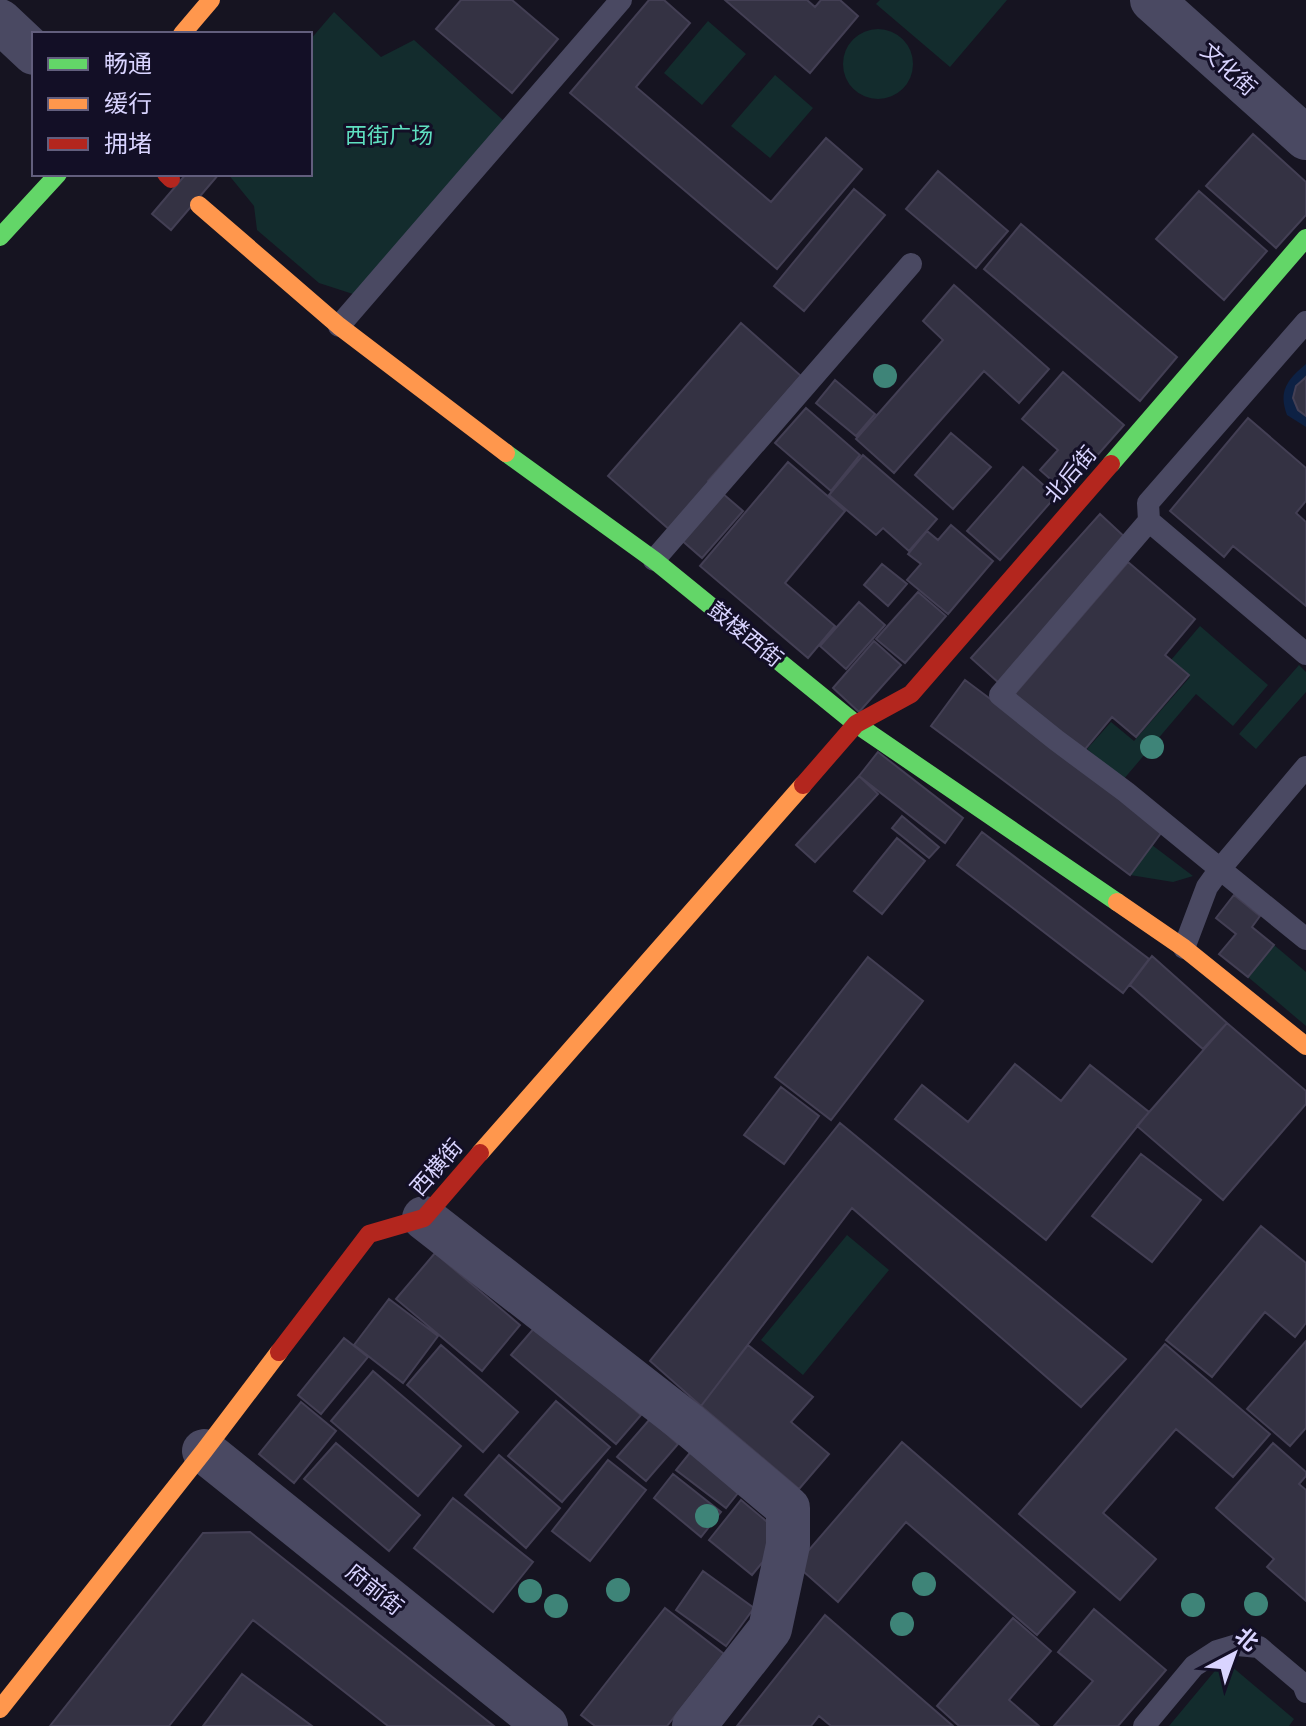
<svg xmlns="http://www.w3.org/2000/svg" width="1306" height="1726" font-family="'Asap Condensed','Noto Sans SC',sans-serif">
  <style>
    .green { fill: #132c2d }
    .water { fill: #0d2144 }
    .building { fill: #343243; stroke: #433f54; stroke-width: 2 }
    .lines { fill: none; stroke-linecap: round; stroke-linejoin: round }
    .lane { stroke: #4a4962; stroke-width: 22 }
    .street { stroke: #4a4962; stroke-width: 44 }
    .fast { stroke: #63d668; stroke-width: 18 }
    .slow { stroke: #ff974d; stroke-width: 18 }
    .jam { stroke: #b3261e; stroke-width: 18 }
    .tree { fill: #3e8478 }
    .labels { text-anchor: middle; stroke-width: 6; stroke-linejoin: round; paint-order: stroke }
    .street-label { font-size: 22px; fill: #d9d4ff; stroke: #130f26 }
    .park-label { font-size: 22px; fill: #5fe0c0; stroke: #130f26 }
  </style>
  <rect width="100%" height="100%" fill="#161421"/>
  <path class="green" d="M880 0H1007L950 67 876 4Z
    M334 12 381 57 414 40 504 121 353 294 319 283 257 230 254 206 228 174H310V40Z
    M708 21 746 54 702 105 664 73Z
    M843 64a35 35 0 1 1 70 0a35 35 0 1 1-70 0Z
    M775 75 813 108 770 158 731 126Z
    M1200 626 1268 685 1233 726 1196 694 1123 780 1087 749 1111 722 1134 741 1190 677 1171 660Z
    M1299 665 1306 672V692L1256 749 1239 734Z
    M1152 845 1193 876 1173 882 1130 875Z
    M1274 945 1306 972V1026L1248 977Z
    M847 1235 889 1270 803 1375 761 1340Z
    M1224 1660 1294 1719 1289 1726H1169Z"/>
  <path class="water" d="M1306 364V427L1287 415C1278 391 1287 380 1306 364Z"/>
  <path class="building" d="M461 0H512L558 39 512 93 436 29Z
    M649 0H664L690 23 636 87 771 202 826 138 862 169 777 269 570 93Z
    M725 0H807L815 7 821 0H840L858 16 810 73Z
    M1253 134 1306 182V215L1276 248 1206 186Z
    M938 171 1008 231 976 268 906 209Z
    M186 174H219L171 230 152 214Z
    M854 189 885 215 804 311 774 286Z
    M1199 191 1267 251 1224 300 1156 239Z
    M1021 224 1177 357 1140 401 984 269Z
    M954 285 1049 369 1019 403 984 371 894 473 856 439 943 340 923 321Z
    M741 323 801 376 708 481 743 511 702 558 608 476Z
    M1063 372 1124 425 1065 492 1040 470 1058 450 1022 419Z
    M1305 378 1306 377V416L1298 410 1293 398 1296 386Z
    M835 380 875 414 856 436 816 403Z
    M806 408 860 455 831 491 775 443Z
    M1248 418 1306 468V501L1296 513 1306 522V606L1233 546 1224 557 1170 511Z
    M951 433 991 467 953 509 915 475Z
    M863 455 937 519 909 551 883 528 876 535 829 495Z
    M788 462 845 511 785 583 835 626 808 658 700 566Z
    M1023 467 1056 496 1000 560 967 531Z
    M1100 514 1128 540 999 683 971 658Z
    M951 525 993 561 948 614 907 580 921 564 908 554 927 531 938 540Z
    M1128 562 1195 619 1165 655 1189 675 1136 737 1112 717 1081 754 1013 696Z
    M882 564 907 584 888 606 864 585Z
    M918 592 946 616 905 663 876 639Z
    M859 602 885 625 846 669 820 646Z
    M874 641 901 665 859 712 833 688Z
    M965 680 1164 829 1130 875 931 726Z
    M878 752 963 818 945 843 859 776Z
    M859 776 878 794 815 862 796 845Z
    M902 816 939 847 929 858 892 828Z
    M982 832 1149 959 1123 993 957 865Z
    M897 838 925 861 882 914 854 891Z
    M1234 895 1260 916 1252 927 1274 945 1248 977 1219 954 1236 934 1216 918Z
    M1152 956 1227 1023 1203 1049 1130 985Z
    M868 957 923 1001 831 1120 775 1077Z
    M1227 1023 1306 1091V1104L1223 1200 1137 1126Z
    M1015 1064 1061 1101 1090 1065 1149 1112 1046 1240 895 1119 922 1085 968 1122Z
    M781 1087 819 1116 784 1164 744 1135Z
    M840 1123 1126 1359 1081 1407 852 1208 701 1406 650 1361Z
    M1141 1154 1201 1200 1152 1262 1092 1216Z
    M1261 1226 1306 1263V1323L1295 1337 1265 1312 1212 1377 1166 1340Z
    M435 1253 520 1325 482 1371 396 1299Z
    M389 1299 438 1336 403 1383 354 1345Z
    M536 1326 641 1415 616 1444 511 1355Z
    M344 1338 368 1357 321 1414 298 1395Z
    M1306 1341V1428L1290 1446 1247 1409Z
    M1165 1344 1270 1434 1233 1477 1176 1429 1103 1513 1156 1559 1120 1600 1019 1514Z
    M441 1345 518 1412 483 1452 407 1385Z
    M748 1345 813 1397 791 1422 829 1454 799 1489 701 1406Z
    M373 1371 461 1446 418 1496 331 1421Z
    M556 1401 610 1447 562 1502 508 1456Z
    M301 1402 336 1431 294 1483 259 1454Z
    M650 1419 678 1444 646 1481 617 1457Z
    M902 1442 1075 1592 1037 1635 906 1522 838 1602 796 1565Z
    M336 1443 420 1515 389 1551 304 1479Z
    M1273 1443 1306 1472V1476L1299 1484 1306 1490V1601L1267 1567 1274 1559 1216 1508Z
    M693 1449 742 1488 726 1508 676 1470Z
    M499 1455 560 1508 526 1548 465 1495Z
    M608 1460 646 1490 590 1561 552 1531Z
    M673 1474 721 1512 701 1537 654 1498Z
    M453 1498 533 1562 493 1612 414 1548Z
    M741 1500 784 1536 752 1575 709 1540Z
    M250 1532 494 1726H388L253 1620 169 1726H50L203 1533Z
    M703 1571 754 1608 726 1646 676 1610Z
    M665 1608 724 1654 667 1726H595L581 1715Z
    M1094 1609 1166 1670 1118 1726H1054L1093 1681 1058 1652Z
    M825 1615 953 1726H831L819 1716 811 1726H737Z
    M1013 1618 1051 1651 1009 1700 1039 1726H959L937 1706Z
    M242 1674 312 1726H203Z"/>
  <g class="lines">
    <path class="lane" d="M1306 322 1148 503 1149 521 1000 695 1056 740 1126 792 1220 869 1306 767
      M339 326 621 0
      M1149 521 1306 654
      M654 560 911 264
      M1184 948 1207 887 1220 869 1306 939
      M1144 1726 1194 1666 1217 1651 1237 1645 1259 1647 1303 1684 1306 1692"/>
    <path class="street" d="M1152 0 1306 138
      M0 21 34 53
      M424 1218 687 1423 788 1508V1545L770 1629 694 1726
      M204 1451 546 1726"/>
    <path class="fast" d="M0 237 58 174
      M506 453 654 560 856 724 1117 902
      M1111 464 1306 238"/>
    <path class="slow" d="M182 34 211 0
      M199 205 339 326 506 453
      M1117 902 1184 948 1306 1046
      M480 1153 803 785
      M0 1709 204 1451 279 1352"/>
    <path class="jam" d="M166 174 171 179
      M803 785 856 724 911 694 1111 464
      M279 1352 369 1234 424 1218 480 1153"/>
  </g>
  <g class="tree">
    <circle cx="885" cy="376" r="12"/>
    <circle cx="1152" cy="747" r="12"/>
    <circle cx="707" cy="1516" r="12"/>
    <circle cx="924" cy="1584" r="12"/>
    <circle cx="618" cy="1590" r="12"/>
    <circle cx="530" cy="1591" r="12"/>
    <circle cx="1256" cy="1604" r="12"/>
    <circle cx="1193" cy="1605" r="12"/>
    <circle cx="556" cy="1606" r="12"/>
    <circle cx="902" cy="1624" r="12"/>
  </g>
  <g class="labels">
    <g class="street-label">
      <text transform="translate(1229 69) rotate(42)" y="8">文化街</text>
      <text transform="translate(1070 474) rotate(-49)" y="8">北后街</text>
      <text transform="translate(746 634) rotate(39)" y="8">鼓楼西街</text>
      <text transform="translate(436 1167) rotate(-49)" y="8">西横街</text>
      <text transform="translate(375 1589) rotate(39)" y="8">府前街</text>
    </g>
    <g class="park-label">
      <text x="389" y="143">西街广场</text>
    </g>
  </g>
  <rect x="32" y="32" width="280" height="144" fill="#130f26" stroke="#625e7d" stroke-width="2"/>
  <rect x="48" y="58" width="40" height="12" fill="#63d668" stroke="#625e7d" stroke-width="2"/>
  <text x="104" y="72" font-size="24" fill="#d9d4ff">畅通</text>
  <rect x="48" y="98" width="40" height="12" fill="#ff974d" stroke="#625e7d" stroke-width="2"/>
  <text x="104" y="112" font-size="24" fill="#d9d4ff">缓行</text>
  <rect x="48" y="138" width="40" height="12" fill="#b3261e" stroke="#625e7d" stroke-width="2"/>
  <text x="104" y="152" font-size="24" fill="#d9d4ff">拥堵</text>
  <g transform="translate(1234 1654) rotate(41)" stroke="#130f26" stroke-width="6" paint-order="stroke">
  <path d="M0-6L14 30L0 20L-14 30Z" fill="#d9d4ff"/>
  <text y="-12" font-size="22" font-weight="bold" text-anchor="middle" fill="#d9d4ff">北</text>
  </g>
</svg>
